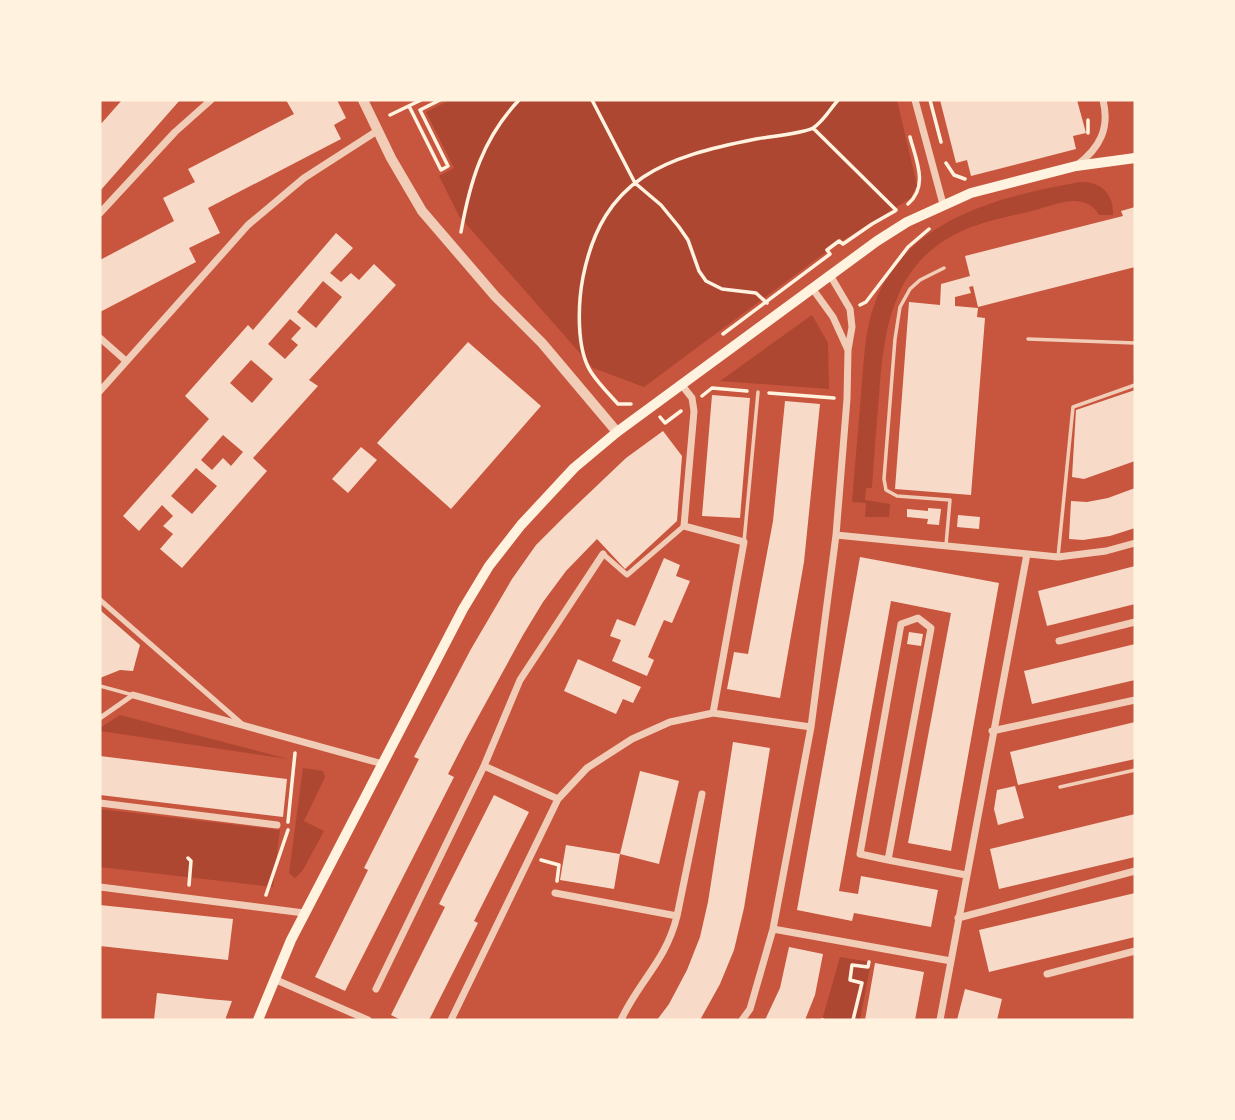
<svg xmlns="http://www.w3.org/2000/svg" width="1235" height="1120" font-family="'Noto Sans',sans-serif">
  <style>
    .green { fill: #ae4732 }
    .building { fill: #f7dbc8; fill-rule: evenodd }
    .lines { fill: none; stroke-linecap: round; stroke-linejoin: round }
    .path { stroke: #fff3e0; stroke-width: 3.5 }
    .service { stroke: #f1ccb7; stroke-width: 3.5 }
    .pedestrian { stroke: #f1ccb7; stroke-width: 5 }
    .minor { stroke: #f1ccb7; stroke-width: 7 }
    .tertiary { stroke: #f1ccb7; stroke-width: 10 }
    .secondary { stroke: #fff3e0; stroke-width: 10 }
  </style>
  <rect width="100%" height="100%" fill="#c8553d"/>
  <path class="green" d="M450 100H897L917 185 911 198 842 241 840 238 825 249 826 252 644 387 593 368 459 216 439 176 454 168 426 112Z
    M1080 182C1101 181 1114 194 1113 215H1099C1085 191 1057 204 1036 210 1012 216 987 220 964 230 892 262 884 328 879 397 876 428 874 458 872 488H866L865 500 890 504 889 517H865L866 503 852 502C855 466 858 430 861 395 864 363 864 330 876 300 908 218 1002 196 1080 182Z
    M812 315 828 343 829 389 720 381Z
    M120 715 288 759 100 731V728Z
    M303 768 323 771 325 777 304 821 324 831 303 870 295 878 289 873Z
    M100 809 280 830 273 887 100 867Z
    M840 957 871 962 860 1020H822Z"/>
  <path class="building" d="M122 100H180L100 191V125Z
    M286 100H337L346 118 334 125 341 139 208 208 220 233 189 248 196 262 100 312V260L174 221 163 198 195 182 188 169 294 114Z
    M940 100H1077L1086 133 1073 136 1076 149 971 176 967 160 956 163Z
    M1135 207V267L978 307 973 286 969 287 971 293 955 297V306L978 308 977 317 985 318 971 495 895 489 909 302 940 305 941 284 970 276 965 256 1123 216 1121 211Z
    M336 233 353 248 330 273 341 282 351 273 359 280 374 264 396 285 309 380 318 386 253 458 267 471 182 568 160 549 173 534 163 526 173 516 162 505 139 531 123 516 209 419 185 396 248 325 253 330ZM323 281 342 297 316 328 297 312ZM290 319 301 328 291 339 298 345 285 359 268 344ZM251 360 273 379 252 403 230 383ZM223 435 243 452 231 466 223 458 212 470 201 460ZM196 468 217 486 192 514 171 496Z
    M468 342 541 406 451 509 377 443Z
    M1135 390V461L1084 479 1072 477 1076 410Z
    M712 395 750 398 740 518 702 516Z
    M785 401 820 404 804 562 780 698 727 689 734 652 748 654 773 521Z
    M663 431 682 456 677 521 625 569 597 539 566 571 543 602 523 635 466 739 448 774 454 777 345 991 315 977 368 870 364 868 419 759 414 757 471 649 512 579 536 545 565 516 626 458Z
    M361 447 377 460 348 493 332 479Z
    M1135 488V528L1110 536 1083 540 1069 539 1071 501 1087 502 1108 498Z
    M928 508 941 509 939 525 927 524 928 519 907 517V509L928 511Z
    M958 515 980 517 979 529 957 527Z
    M860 557 999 583 951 851 908 843 951 613 891 601 839 891 858 894 861 876 938 890 931 927 854 913 852 921 797 910Z
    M664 558 680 565 676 576 690 581 672 623 664 620 648 657 654 660 647 676 612 661 621 640 610 636 617 619 635 626Z
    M1135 566V604L1047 626 1038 591Z
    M100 610 140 645 133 671 120 670 100 678Z
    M909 632 923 634 921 646 907 644Z
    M1135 644V680L1032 704 1024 671Z
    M578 659 641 687 633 703 623 699 616 714 564 691Z
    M1135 722V759L1018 785 1010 752Z
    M733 742 770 748 744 908 734 950 720 984 700 1020H657L669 1004 687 970 700 937 708 902Z
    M100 756 287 779 283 817 100 795Z
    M640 771 679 781 659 864 620 854Z
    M1015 786 1024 818 998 825 994 809 997 790Z
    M494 795 529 812 474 921 478 923 429 1020H401L391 1015 445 907 439 904Z
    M1135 814V857L999 889 990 849Z
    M566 845 620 854 614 889 560 880Z
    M1135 893V937L989 972 979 930Z
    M100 905 233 919 228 960 100 946Z
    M789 947 823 954 815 995 805 1020H765L780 988Z
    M875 963 924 972 915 1020H865Z
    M965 989 1002 999 997 1020H957Z
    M157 993 208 999 232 1001 225 1020H154Z"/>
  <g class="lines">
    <path class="path" d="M592 100 635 183 661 205 679 227 688 240 699 271 706 281 722 289 756 293 767 303
      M930 100 941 142
      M409 106 441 170 448 166 420 110 440 100
      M390 115 421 100
      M1088 120V133
      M813 128 896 210
      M946 163 954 175 965 179
      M908 204C929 186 916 160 910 137
      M461 232C470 181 483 138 519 100
      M860 305 866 302 908 247 929 229
      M723 334 830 254 827 250 839 241 843 244 872 224 895 211
      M769 393 834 398
      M702 396 712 388 747 391
      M631 404H618C609 394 598 383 591 372 576 349 578 303 583 277 603 177 665 157 756 139 768 137 805 133 813 128 823 122 831 108 838 100
      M660 417 665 423 681 411
      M288 822 295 753
      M188 858 191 861 189 885
      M541 860 559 865 557 881
      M266 895 288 830
      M822 1020H823
      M853 1020 862 983 850 980 852 965 868 967 869 962"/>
    <path class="service" d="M944 268 920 280 910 289 900 307 895 339 884 479 886 490 897 496 950 500 946 545
      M1028 339 1135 343
      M744 542 758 392
      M1058 557 1073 407 1135 385
      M100 686 133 695
      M1060 787 1135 770"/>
    <path class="pedestrian" d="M603 554 627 575 684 526
      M100 600 242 724
      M100 718 133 695"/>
    <path class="minor" d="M915 100 943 204
      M1077 165C1100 148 1110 128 1103 100
      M100 213 175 132 211 100
      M812 288 833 317 848 350
      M100 338 126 361
      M681 384 692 398 694 411 684 526 744 542 713 713
      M100 391 248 225 304 178 377 131
      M836 535 1058 557 1106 551 1135 543
      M1059 641 1135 622
      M133 695 383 764
      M992 731 1135 700
      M484 766 558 799
      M100 803 277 825
      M888 860 860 854 901 624 918 618 931 628 888 860 966 875
      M100 887 304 913
      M555 893 677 916C666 961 639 981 621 1020
      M677 916 702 794
      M958 918 1135 871
      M773 929 951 961
      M1047 974 1135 951
      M274 979 368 1020
      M376 989 484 766 520 680 603 554
      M451 1020 558 799 587 768 632 739 670 722 713 713 811 727
      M742 1020 750 1009 773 929 811 727 836 535 847 399 848 350 852 327 850 309 830 275
      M940 1020 1027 554"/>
    <path class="tertiary" d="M363 100 391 158 422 211 495 296 542 343 617 432"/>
    <path class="secondary" d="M258 1020 291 940 463 609 489 566 521 525 574 468 617 432 877 241 907 222 971 193 1076 166 1135 158"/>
  </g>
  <rect width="1235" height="1120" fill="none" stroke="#fff3e0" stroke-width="203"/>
</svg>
